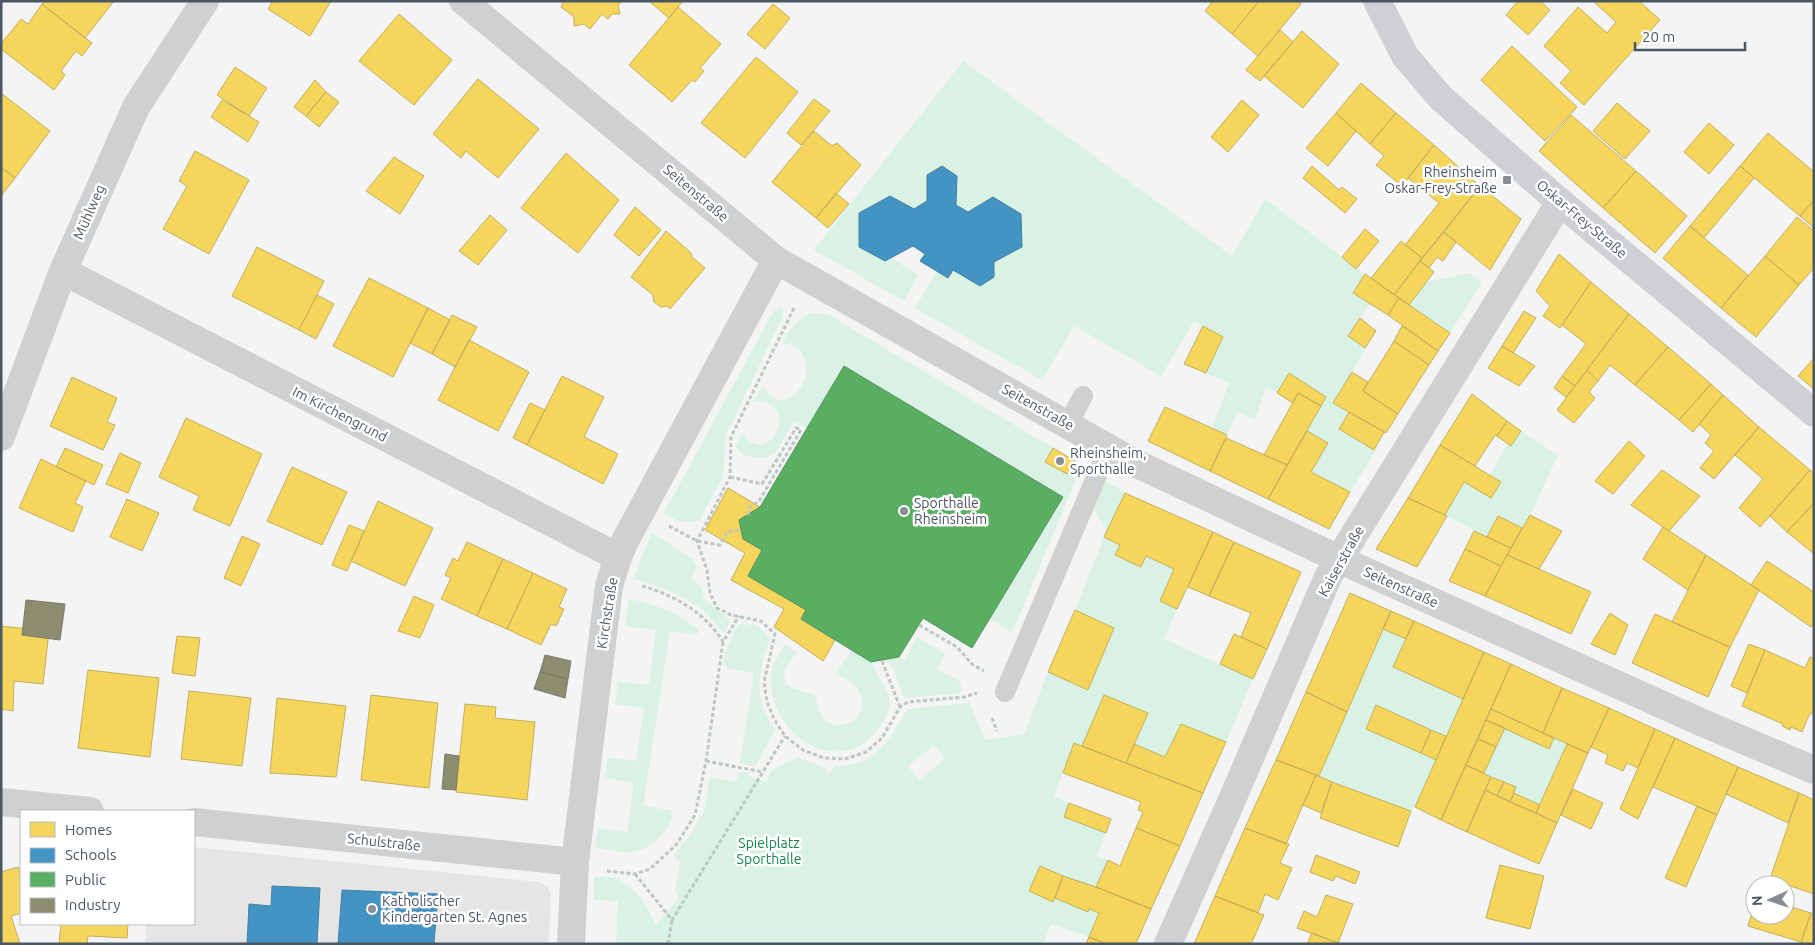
<svg xmlns="http://www.w3.org/2000/svg" width="1815" height="945" font-family="Ubuntu,sans-serif">
  <style>
    .education { fill: #e6e5e6 }
    .green { fill: #d9f2e3; fill-rule: evenodd }
    .homes { fill: #f6d55c; stroke: #c2af5e }
    .schools { fill: #4393c3; stroke: #4581a6 }
    .public { fill: #5aae61; stroke: #559461 }
    .industry { fill: #8c8c6e; stroke: #787c6a }
    .lines { fill: none; stroke-linecap: round; stroke-linejoin: round }
    .path { stroke: #bcc7c4; stroke-width: 3; stroke-dasharray: 4 2.5; stroke-linecap: butt }
    .lane { stroke: #ced0d2; stroke-width: 20 }
    .street { stroke: #ced0d2; stroke-width: 28 }
    .secondary { stroke: #ced0d4; stroke-width: 28 }
    .poi-dot { fill: #868d94; stroke: #fff; stroke-width: 2 }
    .labels { text-anchor: middle; stroke-width: 5; stroke-linejoin: round; paint-order: stroke }
    .poi-label { font-size: 14px; fill: #4a5661; stroke: #fff; text-anchor: start }
    .street-label { font-size: 14px; fill: #4a5661; stroke: #fff }
    .park-label { font-size: 14px; fill: #17864f; stroke: #fff }
  </style>
  <rect width="100%" height="100%" fill="#f4f4f4"/>
  <path class="education" d="M194 847 539 882 548 888 551 895 549 944H145L146 924H194Z"/>
  <path class="green" d="M963 61 1232 256 1265 199 1365 274 1353 293 1370 304 1360 318 1376 331 1352 372 1349 412 1339 428 1376 451 1350 492 1311 472 1328 443 1307 431 1289 373 1277 393 1266 387 1255 420 1238 412 1227 435 1212 428 1229 383 1184 364 1202 326 1194 321 1161 376 1074 326 1042 380 915 308 937 271 948 278 953 270 980 286 994 277V262L1022 247 1021 214 993 197 968 212 956 205 957 176 942 166 927 175V201L914 209 890 196 859 213V247L885 261 891 258 918 275 904 301 814 250Z
    M1469 273 1482 282 1450 333 1409 305 1427 282Z
    M780 308 783 309V316L726 435 723 477 700 519C686 526 677 521 664 513L774 310Z
    M811 313 829 315 1053 448 1045 462 1067 474 1075 461 1082 465 1012 633 990 618 1063 497 844 366 807 428 794 422 775 454 765 458H755L744 455 736 447 742 433C765 465 792 421 773 406 768 402 761 401 754 401L763 385C782 422 818 382 802 353 797 345 790 343 782 344 789 330 797 319 811 313Z
    M1521 431 1558 455 1530 515 1522 528 1499 516 1487 537 1445 515 1464 482 1491 497 1501 482 1490 475 1508 444 1511 446Z
    M1104 480 1125 493 1107 531 1092 506Z
    M652 533 693 559 696 568 691 579 702 587 704 599 730 620 724 634C718 627 712 619 706 613 686 596 659 586 634 579L642 555Z
    M1104 537 1120 545 1116 555 1140 567 1146 556 1174 569 1160 601 1177 609 1164 639 1253 679 1226 742 1181 724 1165 757 1134 744 1147 713 1104 695 1082 746 1074 743 1054 797 1069 803 1064 817 1106 833 1097 856 1108 860 1096 887 1063 876 1040 866 1029 891 1053 901 1055 898 1087 911 1089 909 1099 913 1089 937 1051 924 1043 944H616L618 901 594 900V877H615L622 881 641 897 656 925 679 898 675 892 680 862 673 856 690 834 705 809 709 777 737 782 738 772H746L750 777 766 782 771 771 785 763 799 758 824 767 829 775 835 766C876 766 889 740 907 709L970 703 985 740 1024 734 1048 672 1088 690 1114 628 1075 610ZM934 745 945 759 919 780 908 766Z
    M629 599C659 605 674 612 698 629L697 635 670 631 643 806 670 810 673 817C666 833 652 848 634 852 622 854 607 849 595 847L598 828 627 832 634 783 605 778 608 758 636 761 644 708 615 704 618 682 649 685 656 630 625 626Z
    M738 624 757 625 770 638C759 669 752 701 775 729L755 767 740 763 754 673 726 668C719 656 733 636 738 624Z
    M1383 629 1406 639 1393 668 1463 699 1446 736 1376 706 1366 729 1436 760 1415 807 1411 811 1319 776Z
    M917 637 945 654 937 669 959 681 963 691 957 694 904 698 893 668 885 661 899 657 905 660Z
    M785 644 797 653C787 664 783 670 785 684 795 691 805 691 816 696L818 710 826 722C830 723 836 726 841 725 861 723 869 702 856 687 851 681 842 677 836 673L852 650C858 654 866 657 871 662 875 666 877 674 880 679 884 686 890 696 890 704 890 711 885 719 881 725 853 769 799 754 778 711 766 684 769 668 785 644Z
    M1505 728 1549 749 1554 738 1567 744 1540 805 1514 793 1515 787 1484 773Z"/>
  <path class="homes" d="M45 1H114L85 38 42 4Z
    M273 1H331L310 36 268 9Z
    M561 1H623L618 5 620 14H612L608 19 602 14 590 29 584 24 574 26V17L561 7 563 3Z
    M653 1H683L669 18 651 3Z
    M1213 1H1259L1232 34 1205 11Z
    M1259 1H1298L1301 4 1258 56 1232 34Z
    M1518 1H1540L1550 10 1528 35 1506 15Z
    M1593 1H1639L1660 20 1584 105 1560 83 1571 71 1544 46 1578 7 1607 33 1616 22Z
    M42 4 92 43 82 56 76 51 61 71 65 75 54 90 1 49V44L21 19 28 24Z
    M773 4 790 18 765 49 747 34Z
    M678 7 721 44 700 68 704 71 695 82 692 80 672 102 629 65Z
    M399 14 452 60 414 105 359 61Z
    M1280 30 1293 42 1260 81 1246 70Z
    M1302 31 1339 64 1303 108 1264 76Z
    M1512 46 1577 107 1545 141 1481 80Z
    M756 57 798 92 745 158 701 123Z
    M235 67 267 88 249 116 217 95Z
    M478 79 539 129 498 178 466 151 461 158 433 134Z
    M315 80 326 92 306 116 294 107Z
    M1361 83 1396 113 1370 144 1336 113Z
    M326 92 339 102 319 127 306 116Z
    M1 93 50 131 15 178 1 167Z
    M814 99 830 111 801 145 787 133Z
    M222 100 259 122 248 142 211 117Z
    M1242 100 1259 115 1228 152 1211 137Z
    M1617 103 1650 131 1625 159 1593 131Z
    M1336 113 1356 131 1328 166 1306 148Z
    M1396 113 1434 145 1402 186 1376 165 1384 156 1370 144Z
    M1571 115 1636 171 1603 208 1539 151Z
    M1709 123 1734 145 1709 174 1684 152Z
    M814 131 832 146 837 143 861 165 816 218 772 182Z
    M1768 133 1814 172V200L1800 216 1740 166Z
    M1434 145 1480 186 1422 258 1405 245 1439 203 1408 178Z
    M195 151 249 180 209 254 163 229 187 186 179 181Z
    M566 153 619 200 578 253 521 208Z
    M394 157 424 176 400 214 366 191Z
    M1312 166 1339 190 1342 187 1357 199 1345 213 1303 178Z
    M1740 166 1754 178 1704 238 1690 226Z
    M1 167 15 178 1 196Z
    M1636 171 1687 216 1655 253 1603 208Z
    M1480 186 1521 219 1490 270 1444 232Z
    M836 193 849 204 828 228 816 218Z
    M1814 200V228L1800 216Z
    M635 207 661 230 639 256 614 235Z
    M490 215 507 230 478 265 459 251Z
    M1797 217 1814 231V268L1799 285 1765 256Z
    M1690 226 1748 275 1721 308 1663 258Z
    M1365 229 1379 241 1356 269 1342 257Z
    M666 231 691 253 692 257 705 268 670 309 668 306 661 307 654 302 653 295 631 277Z
    M1444 232 1456 242 1443 261 1437 257 1429 268 1420 261Z
    M1401 241 1422 258 1394 295 1371 278Z
    M257 247 324 281 299 330 232 296Z
    M1559 254 1591 282 1560 328 1543 316 1550 306 1536 291Z
    M1765 256 1799 285 1756 337 1721 308Z
    M1420 261 1434 272 1409 305 1394 295Z
    M1365 274 1399 298 1388 315 1353 293Z
    M369 278 428 308 393 377 333 346Z
    M1591 282 1629 314 1575 386 1562 376 1586 344 1562 325Z
    M317 295 334 304 316 339 299 330Z
    M1399 298 1450 333 1438 351 1388 315Z
    M428 308 450 320 432 354 410 343Z
    M1524 311 1536 318 1513 353 1502 346Z
    M1629 314 1668 347 1635 385 1610 365 1598 381 1587 370Z
    M452 315 477 327 455 367 432 354Z
    M1360 318 1376 331 1365 348 1348 336Z
    M1203 326 1223 337 1206 373 1184 364Z
    M1402 326 1438 351 1429 365 1394 341Z
    M469 340 529 372 498 431 438 400Z
    M1394 341 1429 365 1398 414 1363 391Z
    M1502 346 1535 366 1519 386 1488 368Z
    M1668 347 1711 384 1679 420 1635 385Z
    M1814 358V389L1798 376Z
    M1587 370 1598 381 1589 392 1595 398 1574 423 1557 410Z
    M1352 372 1368 382 1363 391 1398 414 1386 433 1333 403Z
    M1289 373 1326 397 1321 406 1298 393 1293 403 1277 393Z
    M562 376 604 397 584 437 618 454 603 484 527 445Z
    M1562 376 1575 386 1566 397 1554 388Z
    M72 377 117 398 107 422 115 425 103 450 50 426Z
    M1711 384 1723 395 1693 432 1679 420Z
    M1298 393 1321 406 1287 465 1264 455Z
    M1472 394 1507 421 1497 436 1495 435 1475 466 1440 445Z
    M1723 395 1759 427 1714 479 1700 468 1714 451 1705 443 1711 435 1699 424Z
    M530 403 545 410 527 445 513 438Z
    M1165 407 1227 435 1210 471 1148 441Z
    M1349 412 1384 432 1374 450 1339 429Z
    M186 418 262 454 230 526 193 510 199 496 159 477Z
    M1507 421 1521 431 1511 446 1497 436Z
    M1759 427 1810 470 1760 527 1739 508 1763 479 1735 455Z
    M1307 431 1328 443 1311 472 1350 492 1329 529 1268 499Z
    M1226 438 1287 465 1268 499 1210 471Z
    M1629 441 1645 456 1613 494 1595 481Z
    M1440 445 1501 482 1491 498 1464 482 1445 515 1408 498Z
    M65 448 103 465 94 485 56 467Z
    M1053 448 1075 461 1067 474 1045 462Z
    M120 453 141 463 128 493 106 484Z
    M41 459 86 481 75 503 83 507 73 532 19 508Z
    M292 467 347 492 322 545 267 521Z
    M1662 470 1700 496 1669 531 1631 505Z
    M1810 470 1814 474V503L1787 532 1770 516Z
    M728 488 760 507 739 520 743 539 762 550 748 576 806 610 801 619 835 640 823 661 774 627 784 609 731 580 745 553 705 530Z
    M1125 493 1213 532 1177 609 1160 601 1174 569 1146 556 1141 567 1115 555 1120 545 1104 537Z
    M1408 498 1447 516 1417 567 1376 549Z
    M127 499 159 513 142 551 110 537Z
    M378 501 433 528 405 586 351 561Z
    M1814 503V554L1787 532Z
    M1530 515 1562 531 1539 569 1507 555Z
    M1498 516 1522 528 1511 548 1487 537Z
    M349 525 364 531 347 571 332 565Z
    M1663 527 1706 555 1688 590 1643 559Z
    M1474 531 1511 548 1501 566 1465 549Z
    M1213 532 1234 542 1209 596 1188 587Z
    M242 536 260 544 241 586 224 578Z
    M467 542 503 559 477 616 441 599 451 578 445 575 453 558 458 561Z
    M1234 542 1301 572 1267 649 1241 637 1251 613 1209 596Z
    M1465 549 1501 566 1485 596 1449 581Z
    M1507 555 1591 592 1571 634 1485 596Z
    M1706 555 1759 590 1730 647 1672 622Z
    M503 559 533 573 507 629 477 616Z
    M1767 561 1814 592V622L1811 627 1751 585Z
    M533 573 567 589 559 607 564 609 556 626 551 624 541 645 507 629Z
    M1350 593 1391 611 1347 712 1306 692Z
    M414 596 434 605 420 638 398 631Z
    M1075 610 1114 628 1088 690 1048 672Z
    M1391 611 1414 621 1406 639 1383 629Z
    M1610 613 1628 625 1615 655 1591 644Z
    M1655 614 1730 647 1708 697 1632 663Z
    M1414 621 1484 652 1463 699 1393 667Z
    M1 626 49 631 43 684 14 681 13 711 1 709Z
    M1234 634 1267 649 1253 679 1220 664Z
    M177 636 200 638 195 676 172 673Z
    M1749 644 1765 650 1747 693 1731 686Z
    M1765 650 1805 668 1810 657 1814 659V712L1809 715 1802 732 1791 727 1790 730 1782 726 1783 724 1742 706Z
    M1484 652 1511 664 1441 820 1415 807Z
    M1511 664 1562 688 1543 733 1491 709Z
    M88 670 159 678 150 757 78 748Z
    M1562 688 1609 708 1588 753 1543 733Z
    M189 691 251 698 242 766 181 759Z
    M1306 692 1347 712 1319 776 1276 760Z
    M371 695 438 703 429 788 361 780Z
    M1104 695 1148 713 1126 763 1082 746Z
    M277 698 346 706 336 777 270 773Z
    M465 704 496 707 495 718 535 722 527 800 456 792Z
    M1376 705 1431 730 1421 753 1366 729Z
    M1609 708 1655 729 1638 768 1627 763 1623 771 1605 763 1608 755 1591 747Z
    M1491 709 1554 738 1549 749 1486 720Z
    M1486 720 1505 728 1496 747 1478 739Z
    M1181 724 1226 742 1203 793 1126 763 1134 744 1165 757Z
    M1655 729 1675 738 1638 819 1620 809Z
    M1431 730 1446 736 1436 760 1421 753Z
    M1675 738 1738 767 1717 815 1653 787Z
    M1478 739 1496 747 1484 773 1466 765Z
    M1074 743 1203 793 1180 846 1136 828 1143 812 1138 810 1141 802 1063 773Z
    M1567 744 1588 753 1557 823 1536 813Z
    M1276 760 1316 775 1286 844 1245 828Z
    M1466 765 1491 777 1467 832 1441 820Z
    M1738 767 1799 793 1788 823 1726 794Z
    M1316 775 1332 782 1321 813 1303 805Z
    M1491 777 1504 782 1497 796 1485 790Z
    M1332 782 1411 811 1398 847 1320 818Z
    M1504 782 1516 787 1510 802 1497 796Z
    M1573 789 1603 803 1591 829 1561 815Z
    M1485 790 1557 823 1539 864 1467 832Z
    M1514 793 1540 805 1536 813 1510 802Z
    M1799 793 1814 800V894L1770 879Z
    M1069 803 1111 819 1106 833 1064 817Z
    M1697 806 1717 815 1686 887 1665 878Z
    M1136 828 1180 846 1151 909 1096 887 1108 860 1120 866Z
    M1245 828 1289 844 1280 863 1292 868 1278 900 1265 894 1258 913 1215 896Z
    M1316 855 1360 872 1355 884 1336 876 1333 881 1310 872Z
    M1500 865 1544 876 1530 929 1486 918Z
    M1040 866 1063 876 1053 902 1029 891Z
    M18 867 21 877V913L11 916 20 944H1V872Z
    M1063 876 1096 887 1151 909 1136 944H1107L1089 937 1099 913 1089 909 1088 912 1055 898Z
    M1326 895 1353 904 1338 943 1297 928 1304 911 1317 917Z
    M1215 896 1264 915 1251 944H1194Z
    M1755 903V915H1785V905L1811 913 1801 942 1748 926Z
    M1811 913 1814 914V944H1807L1801 942Z
    M61 924H128L127 938 88 936 87 944H59Z
    M1312 933 1338 943 1340 944H1307Z
    M1089 937 1107 944H1086Z"/>
  <path class="schools" d="M942 166 957 176 956 205 968 212 993 197 1021 214 1022 247 994 262V277L980 286 953 270 948 278 920 261 925 254 913 246 885 261 859 247V213L890 196 914 209 927 201V175Z
    M272 886 320 888 317 944H247L249 904 271 906Z
    M342 890 438 894 434 944H338Z"/>
  <path class="public" d="M844 366 1063 497 972 648 923 618 899 657 871 662 801 619 806 610 748 576 762 550 743 539 739 520 760 507Z"/>
  <path class="industry" d="M26 600 65 604 60 640 22 635Z
    M545 655 571 661 568 679 540 672Z
    M540 672 568 679 565 698 534 689Z
    M445 754 459 756 456 790 442 789Z"/>
  <g class="lines">
    <path class="path" d="M794 308 731 437 730 477 697 541 707 570 710 593 717 608 731 615 761 621 775 634 764 682 767 702 774 719 785 736 803 750 824 758 845 759 866 752 882 738 900 707 908 702 964 697 977 693
      M730 477 762 484 796 428 801 430 759 501 749 508 748 515
      M669 526 697 541 720 545 727 532 741 530
      M642 586C674 595 706 613 723 642L739 616
      M919 625 957 647 973 665 984 671
      M882 661 900 707
      M992 718 997 731
      M706 761 763 772
      M607 871 635 874 650 869 676 845 695 815 706 761 723 642
      M635 874 672 920 785 736
      M668 944 672 920"/>
    <path class="lane" d="M1068 424 1083 396
      M1005 692 1109 447"/>
    <path class="street" d="M463 1 776 260 1135 463 1358 568 1703 723 1814 770
      M63 271 618 557
      M1 437 63 271 136 107 205 1
      M1 802 90 811
      M194 822 575 862
      M571 944 575 862 609 586 618 557 625 541 776 260
      M1168 944 1231 802 1328 577 1560 202"/>
    <path class="secondary" d="M1377 1 1405 56 1441 98 1560 202 1814 413"/>
  </g>
  <g class="poi-dot">
    <rect x="1502" y="175" width="10" height="10" rx="2.5"/>
    <circle cx="1060" cy="461" r="5"/>
    <circle cx="904" cy="511" r="5"/>
    <circle cx="372" cy="909" r="5"/>
  </g>
  <g class="labels">
    <g class="poi-label">
      <text x="1497" y="177" text-anchor="end">Rheinsheim<tspan x="1497" dy="16">Oskar-Frey-Straße</tspan></text>
      <text x="1070" y="458">Rheinsheim,<tspan x="1070" dy="16">Sporthalle</tspan></text>
      <text x="914" y="508">Sporthalle<tspan x="914" dy="16">Rheinsheim</tspan></text>
      <text x="382" y="906">Katholischer<tspan x="382" dy="16">Kindergarten St. Agnes</tspan></text>
    </g>
    <g class="street-label">
      <text transform="translate(696 193) rotate(40)" y="5">Seitenstraße</text>
      <text transform="translate(89 212) rotate(-66)" y="5">Mühlweg</text>
      <text transform="translate(1582 219) rotate(40)" y="5">Oskar-Frey-Straße</text>
      <text transform="translate(1038 407) rotate(29)" y="5">Seitenstraße</text>
      <text transform="translate(340 414) rotate(27)" y="5">Im Kirchengrund</text>
      <text transform="translate(1341 561) rotate(-61)" y="5">Kaiserstraße</text>
      <text transform="translate(1401 587) rotate(24)" y="5">Seitenstraße</text>
      <text transform="translate(607 613) rotate(-81)" y="5">Kirchstraße</text>
      <text transform="translate(384 842) rotate(6)" y="5">Schulstraße</text>
    </g>
    <g class="park-label">
      <text x="769" y="848">Spielplatz<tspan x="769" dy="16">Sporthalle</tspan></text>
    </g>
  </g>
  <rect width="1815" height="945" fill="none" stroke="#4a5661" stroke-width="5"/>
  <rect x="20" y="810" width="175" height="115" fill="#ffffff" stroke="#b7bbc0"/>
  <rect x="30" y="822" width="25" height="15" fill="#f6d55c" stroke="#b7bbc0"/>
  <text x="65" y="835" font-size="15" fill="#4a5661">Homes</text>
  <rect x="30" y="848" width="25" height="15" fill="#4393c3" stroke="#b7bbc0"/>
  <text x="65" y="860" font-size="15" fill="#4a5661">Schools</text>
  <rect x="30" y="872" width="25" height="15" fill="#5aae61" stroke="#b7bbc0"/>
  <text x="65" y="885" font-size="15" fill="#4a5661">Public</text>
  <rect x="30" y="898" width="25" height="15" fill="#8c8c6e" stroke="#b7bbc0"/>
  <text x="65" y="910" font-size="15" fill="#4a5661">Industry</text>
  <g transform="translate(1770 900) rotate(267)"><circle r="24" fill="#ffffff" stroke="#b7bbc0"/>
  <path d="M0-4L9 19L0 12L-9 19Z" fill="#868d94"/>
  <text y="-8" font-size="14" font-weight="bold" text-anchor="middle" fill="#4a5661">N</text>
  </g>
  <path d="M1635 42v8h110v-8" fill="none" stroke="#4a5661" stroke-width="2.5"/>
  <text x="1642" y="42" font-size="15" fill="#4a5661" stroke="#ffffff" stroke-width="4" paint-order="stroke">20 m</text>
</svg>
